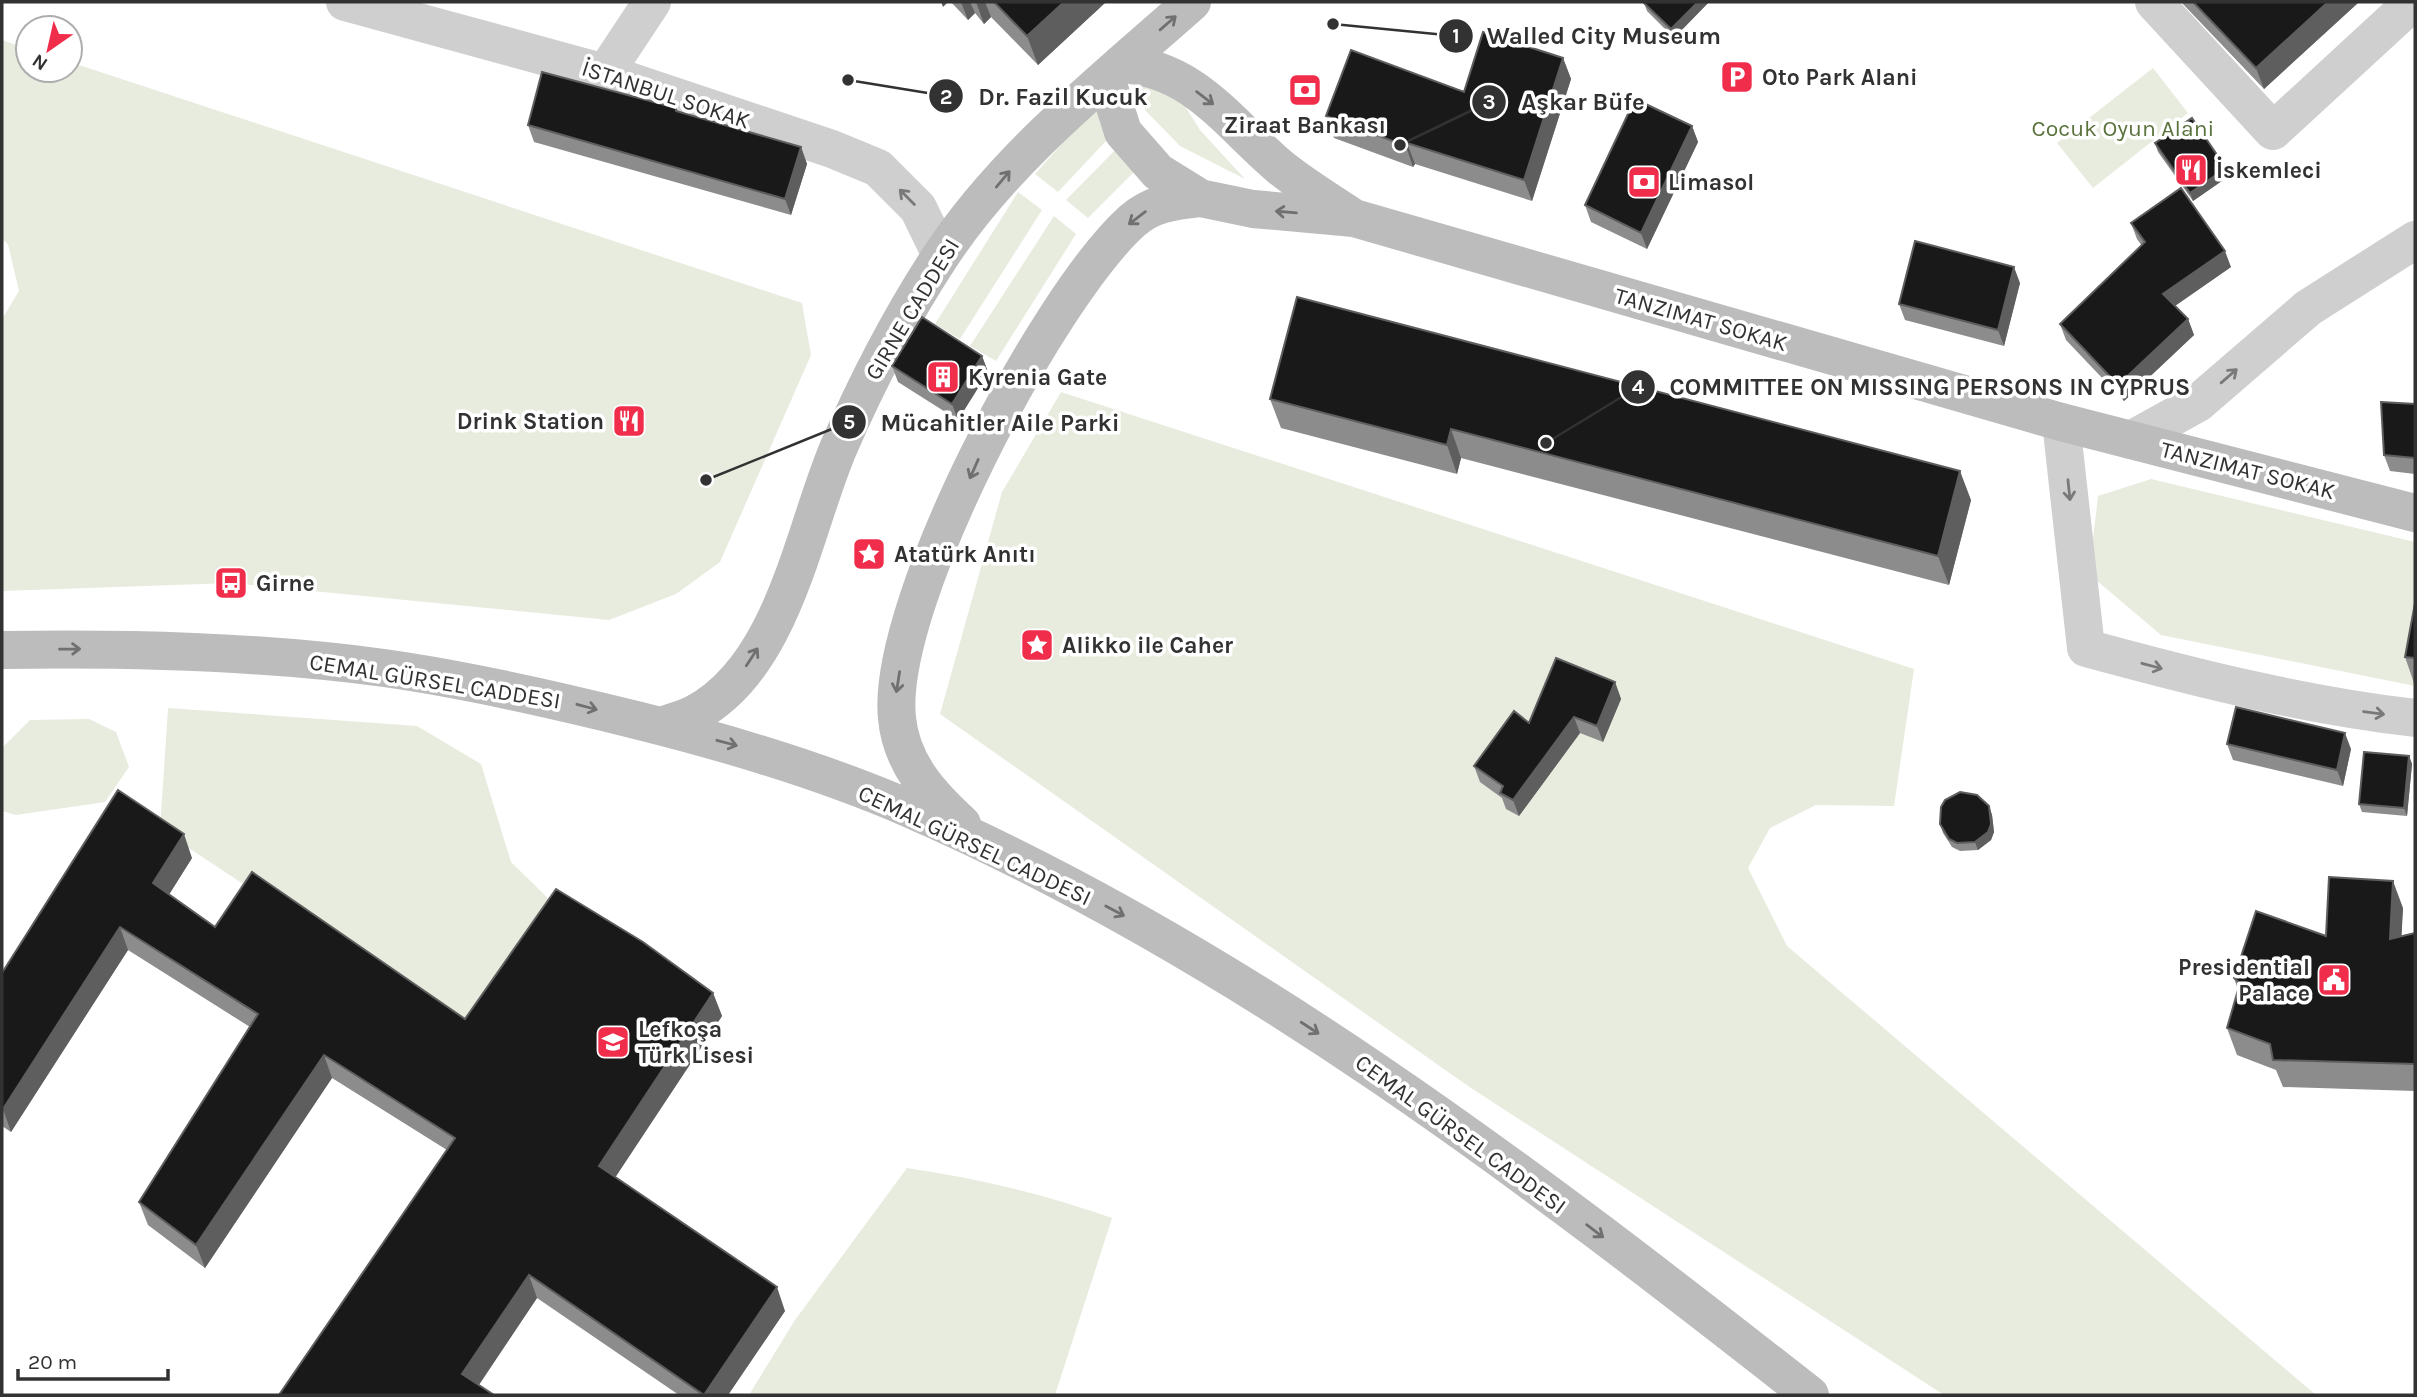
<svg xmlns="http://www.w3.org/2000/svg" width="2417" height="1397" font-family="Karla,sans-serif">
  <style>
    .green { fill: #e7ecde }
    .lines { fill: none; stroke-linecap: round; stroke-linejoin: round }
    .street { stroke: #cfcfcf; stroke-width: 38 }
    .secondary { stroke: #bcbcbc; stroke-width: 38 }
    .wall { fill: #8c8c8c }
    .shaded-wall { fill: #5e5e5e }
    .building { fill: #191919; stroke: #5e5e5e; stroke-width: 2 }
    .oneway { stroke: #707070 }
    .oneway2 { stroke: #797979 }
    .labels { text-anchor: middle; stroke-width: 7; stroke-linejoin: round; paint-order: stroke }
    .poi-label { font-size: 23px; font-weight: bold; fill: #323232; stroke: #fff; text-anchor: start }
    .street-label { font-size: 23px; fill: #323232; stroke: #fff }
    .park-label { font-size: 23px; fill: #5a723c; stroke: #fff }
    .leader { fill: none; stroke: #323232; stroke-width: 2.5 }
    .callout-dot { fill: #323232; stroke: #fff; stroke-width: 2.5 }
    .mark-label { font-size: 21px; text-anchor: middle; font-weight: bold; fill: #fff }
    .callout-label { font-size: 24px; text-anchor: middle; font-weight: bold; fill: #323232; stroke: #fff; stroke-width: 7; stroke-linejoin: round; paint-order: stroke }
  </style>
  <rect width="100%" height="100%" fill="#fff"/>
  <path class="green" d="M2 40 28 49V70H70V62L802 303 811 355 720 562 676 594 609 620 231 583 2 591V319L19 291 8 244 2 239Z
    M2153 68 2188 113 2093 188 2057 143Z
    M1134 76 1185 106 1200 130 1245 179 1180 146 1145 110Z
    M1097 104 1121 125 1058 192 1035 174Z
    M1130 135 1137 169 1088 218 1066 200Z
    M1018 192 1042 210 960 339 935 324Z
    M1054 216 1076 234 996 361 970 346Z
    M1061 392 1914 669 1894 806 1816 805 1770 828 1748 868 1787 946 2316 1395H1944L1468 1086 940 714 1002 492Z
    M2151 479 2415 542V686L2161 635 2089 574 2098 496Z
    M168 708 417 726 481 764 511 862 560 910 472 1035 160 829Z
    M89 719 116 732 129 767 105 802 16 815 2 811V748L30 720Z
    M907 1168C977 1178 1046 1195 1112 1218L1055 1395H749L795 1320Z"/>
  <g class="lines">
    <path class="street" d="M345 2 605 73 832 149 878 168 918 208 941 255
      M2154 2 2273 131 2413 2
      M605 73 652 2
      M2061 422 2086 648C2196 678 2303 705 2415 718
      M2131 440 2198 403 2308 308 2415 240"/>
    <path class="secondary" d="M1121 64C1194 68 1229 124 1280 167 1302 185 1327 200 1351 216
      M1106 78 1123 132 1158 172 1200 198 1253 209 1354 218 2061 422 2415 513
      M2 650C130 648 257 651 384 668 470 680 556 700 640 721 732 744 822 771 908 808 1239 952 1528 1174 1810 1395
      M661 726C672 722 685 719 696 713 783 666 803 532 838 449 867 382 900 318 940 257 1005 158 1104 80 1192 2
      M962 824C930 795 901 763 897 718 885 605 1047 298 1132 221 1152 203 1174 201 1200 198"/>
  </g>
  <path class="wall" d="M951 2H1106L1038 65 991 17 984 24 975 13 968 20Z
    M1709 2 1674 38 1647 11 1644 3Z
    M2181 2H2359L2264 89Z
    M1563 58 1571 79 1532 201 1415 164 1413 167 1334 138 1326 116 1464 92Z
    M676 108 678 111 801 147 807 164 791 215 534 142 528 125Z
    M1692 126 1698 142 1647 249 1591 222 1585 205Z
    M2155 143 2229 176 2193 201 2158 152Z
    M2131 223 2231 267 2175 306 2188 319 2194 335 2124 401 2066 340 2060 324 2142 246 2137 239Z
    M2020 283 2004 346 1905 320 1899 304Z
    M982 356 988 372 958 420 898 382 892 366Z
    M1270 399 1971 500 1949 585 1461 458 1457 474 1281 428Z
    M2415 404V474L2390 471 2384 455Z
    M2415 603V686L2405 657Z
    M1615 682 1621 699 1603 742 1580 733 1519 816 1506 809 1502 798 1480 782 1474 766 1529 723Z
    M2227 744 2351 749 2343 786 2233 760Z
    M2409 756 2412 764 2407 816 2362 812 2359 804Z
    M1989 806 1992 815 1994 832 1991 840 1978 850 1960 851 1952 847 1943 833 1940 824Z
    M192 858 169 894 215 927 465 1019 713 993 722 1016 615 1177 785 1311 728 1395H679L537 1298 479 1385 279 1395 447 1150 332 1078 205 1268 148 1225 139 1202 250 1027 128 950 11 1132 2 1126V973Z
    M2403 908 2401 936 2415 933V1091L2283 1087 2276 1070 2237 1055 2227 1028 2238 990 2234 978 2326 936Z"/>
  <path class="shaded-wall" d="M941 2H948L943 7Z
    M961 2H970L975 13 968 20Z
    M976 2H985L991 17 984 24Z
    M1064 2H1106L1038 65 1027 36Z
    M1698 2H1709L1674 38 1671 29Z
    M2328 2H2359L2264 89 2256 68Z
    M1563 58 1571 79 1532 201 1524 180Z
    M1692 126 1698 142 1647 249 1641 233Z
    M1407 143 1415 164 1413 167 1406 146Z
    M801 147 807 164 791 215 785 199Z
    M2226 168 2229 176 2193 201 2190 193Z
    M2225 251 2231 267 2169 310 2163 294Z
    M2014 267 2020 283 2004 346 1998 330Z
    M2188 319 2194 335 2124 401 2118 385Z
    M982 356 988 372 958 420 952 404Z
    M1451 429 1461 458 1457 474 1447 445Z
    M1960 471 1971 500 1949 585 1938 556Z
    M1615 682 1621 699 1603 742 1597 726Z
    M1574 717 1580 733 1519 816 1513 800Z
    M2345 733 2351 749 2343 786 2337 770Z
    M2409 756 2412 764 2407 816 2404 808Z
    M1989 806 1992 815 1994 832 1991 840 1978 850 1975 842Z
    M184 834 192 858 162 906 153 883Z
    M2393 881 2403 908 2400 966 2390 939Z
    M120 927 128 950 11 1132 3 1109Z
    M713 993 722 1016 607 1190 599 1166Z
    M324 1055 332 1078 205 1268 196 1245Z
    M529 1275 537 1298 472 1395 462 1374Z
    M777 1287 785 1311 728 1395H705Z"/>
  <path class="building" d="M994 2H1064L1027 36Z
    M1645 2H1698L1671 29 1644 3Z
    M2193 2H2328L2256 68Z
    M1483 32 1563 58 1524 180 1407 143 1406 146 1326 116 1351 50 1464 92Z
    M542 72 676 108V111L801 147 785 199 528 125Z
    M1635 99 1692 126 1641 233 1585 205Z
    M2192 118 2226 168 2190 193 2155 143Z
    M2181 188 2225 251 2163 294 2188 319 2118 385 2060 324 2145 242 2131 223Z
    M1915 241 2014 267 1998 330 1899 304Z
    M1297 297 1960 471 1938 556 1451 429 1447 445 1270 399Z
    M922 317 982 356 952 404 892 366Z
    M2381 402 2415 404V458L2384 455Z
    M2415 603V658L2405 657Z
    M1556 658 1615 682 1597 726 1574 717 1513 800 1500 793 1503 786 1474 766 1514 711 1529 723Z
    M2236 707 2345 733 2337 770 2227 744Z
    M2364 752 2409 756 2404 808 2359 804Z
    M118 790 184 834 153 883 215 927 252 872 465 1019 556 889 643 942 713 993 599 1166 777 1287 704 1395 529 1275 462 1374 494 1395H279L455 1138 324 1055 196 1245 139 1202 258 1014 120 927 3 1109 2 1108V973Z
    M1960 792 1977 795 1989 806 1991 824 1988 832 1975 842 1957 843 1949 839 1940 824 1941 807 1945 800Z
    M2329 877 2393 881 2390 939 2415 933V1064L2273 1060 2270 1044 2227 1028 2240 983 2234 978 2256 911 2326 936Z"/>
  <defs><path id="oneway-shaft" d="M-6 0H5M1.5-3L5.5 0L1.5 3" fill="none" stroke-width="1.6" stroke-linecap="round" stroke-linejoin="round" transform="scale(1.75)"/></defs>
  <g class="oneway">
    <use href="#oneway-shaft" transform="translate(1168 23) rotate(-41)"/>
    <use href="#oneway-shaft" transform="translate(1205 98) rotate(37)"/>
    <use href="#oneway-shaft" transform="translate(1003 179) rotate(-50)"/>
    <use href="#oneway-shaft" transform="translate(1286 212) rotate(-175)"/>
    <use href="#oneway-shaft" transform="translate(1137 218) rotate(143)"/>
    <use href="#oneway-shaft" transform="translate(974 469) rotate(114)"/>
    <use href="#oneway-shaft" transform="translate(70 649) rotate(-1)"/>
    <use href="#oneway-shaft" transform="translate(752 657) rotate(-57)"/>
    <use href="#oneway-shaft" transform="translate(898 682) rotate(99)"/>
    <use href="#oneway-shaft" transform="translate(587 707) rotate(15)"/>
    <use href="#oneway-shaft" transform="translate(727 743) rotate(15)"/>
    <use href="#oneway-shaft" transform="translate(1115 911) rotate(28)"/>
    <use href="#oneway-shaft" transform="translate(1310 1028) rotate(33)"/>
    <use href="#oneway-shaft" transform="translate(1595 1231) rotate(37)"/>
  </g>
  <g class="oneway2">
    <use href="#oneway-shaft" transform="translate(907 197) rotate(-135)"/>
    <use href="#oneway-shaft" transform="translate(2229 376) rotate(-41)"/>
    <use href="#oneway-shaft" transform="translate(2069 490) rotate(84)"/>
    <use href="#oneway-shaft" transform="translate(2152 666) rotate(15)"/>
    <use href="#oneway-shaft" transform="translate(2374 713) rotate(7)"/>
  </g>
  <defs>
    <symbol id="parking-square" viewBox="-11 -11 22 22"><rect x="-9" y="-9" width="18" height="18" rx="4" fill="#f02e4c" stroke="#fff"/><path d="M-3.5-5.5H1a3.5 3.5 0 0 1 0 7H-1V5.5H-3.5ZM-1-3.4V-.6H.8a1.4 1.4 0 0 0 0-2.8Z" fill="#fff"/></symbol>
    <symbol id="bank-square" viewBox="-11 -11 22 22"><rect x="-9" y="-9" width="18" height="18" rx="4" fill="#f02e4c" stroke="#fff"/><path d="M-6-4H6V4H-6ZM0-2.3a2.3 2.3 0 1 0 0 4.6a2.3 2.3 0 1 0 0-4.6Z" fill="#fff"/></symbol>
    <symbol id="restaurant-square" viewBox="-11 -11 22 22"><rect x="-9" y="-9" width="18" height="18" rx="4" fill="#f02e4c" stroke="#fff"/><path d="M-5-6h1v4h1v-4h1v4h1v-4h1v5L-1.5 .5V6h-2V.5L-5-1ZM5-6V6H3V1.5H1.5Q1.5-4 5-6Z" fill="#fff"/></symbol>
    <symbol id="building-square" viewBox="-11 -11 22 22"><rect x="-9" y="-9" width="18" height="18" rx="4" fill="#f02e4c" stroke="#fff"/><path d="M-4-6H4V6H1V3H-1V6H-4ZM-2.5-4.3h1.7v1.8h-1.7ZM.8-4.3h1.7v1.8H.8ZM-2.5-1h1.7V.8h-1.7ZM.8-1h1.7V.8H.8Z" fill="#fff"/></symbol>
    <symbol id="sight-square" viewBox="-11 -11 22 22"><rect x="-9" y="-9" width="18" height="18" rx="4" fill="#f02e4c" stroke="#fff"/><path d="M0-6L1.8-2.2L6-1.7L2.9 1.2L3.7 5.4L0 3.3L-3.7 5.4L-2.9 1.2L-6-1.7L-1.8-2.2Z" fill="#fff"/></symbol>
    <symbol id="bus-square" viewBox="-11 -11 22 22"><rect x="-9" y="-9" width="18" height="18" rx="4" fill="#f02e4c" stroke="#fff"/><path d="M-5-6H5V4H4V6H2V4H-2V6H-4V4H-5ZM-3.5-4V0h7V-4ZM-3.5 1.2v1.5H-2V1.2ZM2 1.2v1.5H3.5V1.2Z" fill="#fff"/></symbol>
    <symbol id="civic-square" viewBox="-11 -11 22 22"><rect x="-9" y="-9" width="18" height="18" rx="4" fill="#f02e4c" stroke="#fff"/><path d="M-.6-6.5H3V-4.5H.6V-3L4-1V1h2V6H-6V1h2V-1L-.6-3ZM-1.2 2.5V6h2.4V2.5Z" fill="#fff"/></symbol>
    <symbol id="school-square" viewBox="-11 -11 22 22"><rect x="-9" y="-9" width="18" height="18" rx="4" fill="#f02e4c" stroke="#fff"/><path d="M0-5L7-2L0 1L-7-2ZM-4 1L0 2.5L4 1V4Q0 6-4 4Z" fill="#fff"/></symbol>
  </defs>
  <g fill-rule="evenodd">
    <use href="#parking-square" x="1718" y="58" width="38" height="38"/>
    <use href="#bank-square" x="1286" y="71" width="38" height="38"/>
    <use href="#restaurant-square" x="2172" y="151" width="38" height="38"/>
    <use href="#bank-square" x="1625" y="163" width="38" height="38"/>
    <use href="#building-square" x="924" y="358" width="38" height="38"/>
    <use href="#restaurant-square" x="610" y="402" width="38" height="38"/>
    <use href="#sight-square" x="850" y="535" width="38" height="38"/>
    <use href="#bus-square" x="212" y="564" width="38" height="38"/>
    <use href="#sight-square" x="1018" y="626" width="38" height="38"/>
    <use href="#civic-square" x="2315" y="961" width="38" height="38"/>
    <use href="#school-square" x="594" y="1023" width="38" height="38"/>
  </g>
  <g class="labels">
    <g class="poi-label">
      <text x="1762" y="85">Oto Park Alani</text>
      <text x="1305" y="133" text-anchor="middle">Ziraat Bankası</text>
      <text x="2216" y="178">İskemleci</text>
      <text x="1668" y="190">Limasol</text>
      <text x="968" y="385">Kyrenia Gate</text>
      <text x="604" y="429" text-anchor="end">Drink Station</text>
      <text x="894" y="562">Atatürk Anıtı</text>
      <text x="256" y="591">Girne</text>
      <text x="1062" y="653">Alikko ile Caher</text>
      <text x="2310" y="975" text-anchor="end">Presidential<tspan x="2310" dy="26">Palace</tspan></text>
      <text x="638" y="1037">Lefkoşa<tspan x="638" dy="26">Türk Lisesi</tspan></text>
    </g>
    <g class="street-label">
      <text transform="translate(666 94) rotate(18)" y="8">İSTANBUL SOKAK</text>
      <text transform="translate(912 309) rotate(-59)" y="8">GIRNE CADDESI</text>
      <text transform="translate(1701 319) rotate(16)" y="8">TANZIMAT SOKAK</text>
      <text transform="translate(2248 470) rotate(14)" y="8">TANZIMAT SOKAK</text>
      <text transform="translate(435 681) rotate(9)" y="8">CEMAL GÜRSEL CADDESI</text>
      <text transform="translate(975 845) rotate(25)" y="8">CEMAL GÜRSEL CADDESI</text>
      <text transform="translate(1461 1134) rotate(36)" y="8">CEMAL GÜRSEL CADDESI</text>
    </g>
    <g class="park-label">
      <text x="2123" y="136">Cocuk Oyun Alani</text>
    </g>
  </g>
  <path class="leader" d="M1333 24L1456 36M848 80L946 96M1400 145L1489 102M1546 443L1638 387M706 480L849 422"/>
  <g class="callout-dot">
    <circle cx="1333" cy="24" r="7"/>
    <circle cx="848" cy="80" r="7"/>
    <circle cx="1400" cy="145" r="7"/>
    <circle cx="1546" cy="443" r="7"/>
    <circle cx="706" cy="480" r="7"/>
    <circle cx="1456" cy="36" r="18"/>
    <circle cx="946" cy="96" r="18"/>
    <circle cx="1489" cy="102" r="18"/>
    <circle cx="1638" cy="387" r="18"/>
    <circle cx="849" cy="422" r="18"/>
  </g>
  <g class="mark-label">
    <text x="1456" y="43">1</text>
    <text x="946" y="104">2</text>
    <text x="1489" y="109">3</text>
    <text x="1638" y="394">4</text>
    <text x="849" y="429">5</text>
  </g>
  <g class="callout-label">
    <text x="1604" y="44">Walled City Museum</text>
    <text x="1063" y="105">Dr. Fazil Kucuk</text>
    <text x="1583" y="110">Aşkar Büfe</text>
    <text x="1930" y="395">COMMITTEE ON MISSING PERSONS IN CYPRUS</text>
    <text x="1000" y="431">Mücahitler Aile Parki</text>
  </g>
  <rect width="2417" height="1397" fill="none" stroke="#323232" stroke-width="7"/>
  <g transform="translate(49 49) rotate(214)"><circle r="33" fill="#ffffff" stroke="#adadad" stroke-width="2"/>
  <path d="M0-5L12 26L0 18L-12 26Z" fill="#f02e4c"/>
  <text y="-10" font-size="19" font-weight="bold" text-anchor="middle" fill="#323232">N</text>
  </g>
  <path d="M18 1369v10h150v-10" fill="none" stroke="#323232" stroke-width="3.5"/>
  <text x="28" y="1369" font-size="21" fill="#323232" stroke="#ffffff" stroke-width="5" paint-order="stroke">20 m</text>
</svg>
